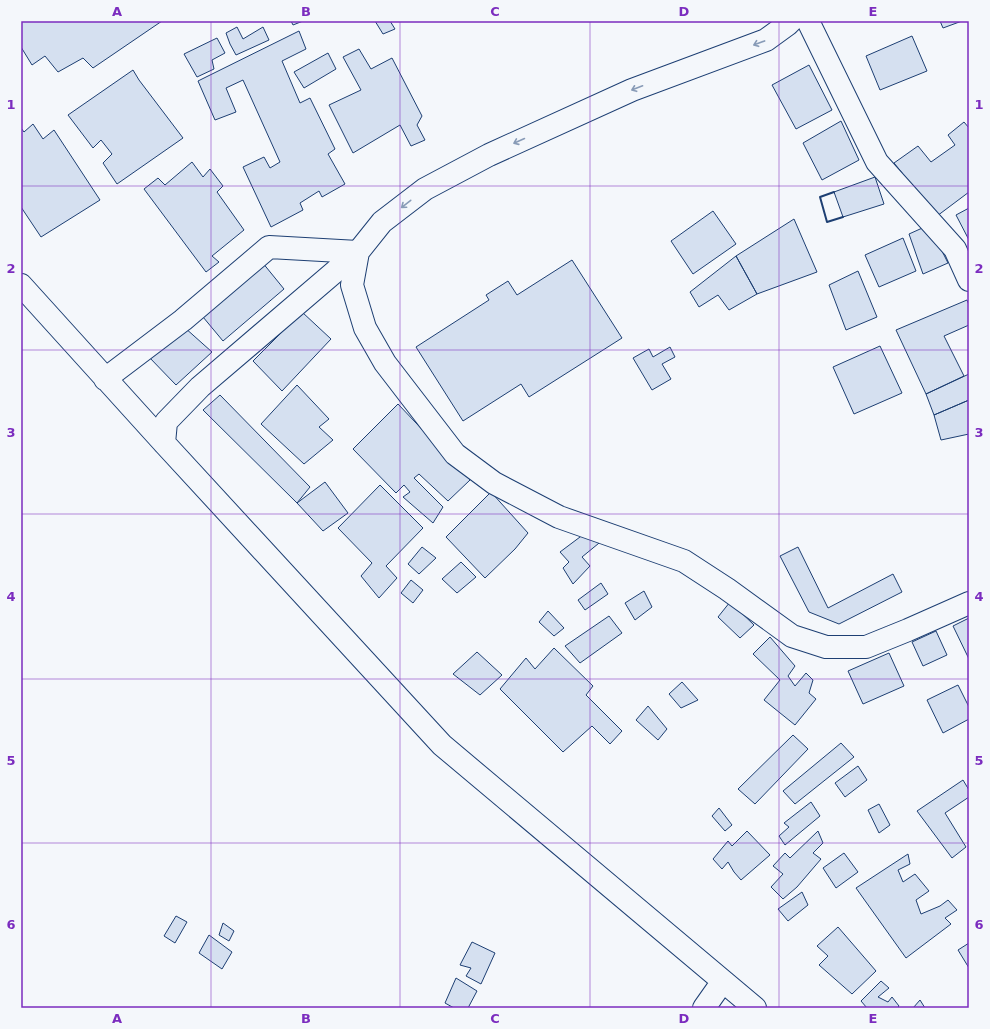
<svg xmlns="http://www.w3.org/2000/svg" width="990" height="1029" font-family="'DejaVu Sans',sans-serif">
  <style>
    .building { fill: #d5e0f0; stroke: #1d3f73 }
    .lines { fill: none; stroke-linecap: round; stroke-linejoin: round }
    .minor-casing { stroke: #1d3f73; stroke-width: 24 }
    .major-casing { stroke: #1d3f73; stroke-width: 24 }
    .minor { stroke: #f4f7fb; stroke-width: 22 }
    .major { stroke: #f4f7fb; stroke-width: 22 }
    .wall { stroke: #1d3f73; stroke-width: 2 }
    .oneway { stroke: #889bb7 }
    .grid { fill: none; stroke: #7b2cbf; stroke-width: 1; stroke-opacity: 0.55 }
    .neatline { fill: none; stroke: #7b2cbf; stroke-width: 1.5 }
    .grid-label { font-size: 13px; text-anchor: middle; font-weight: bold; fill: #7b2cbf }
  </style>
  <rect width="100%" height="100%" fill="#f4f7fb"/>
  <path class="building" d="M21 21H162L93 68 83 58 58 72 45 56 32 65 21 47Z
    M291 21H303L293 25Z
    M375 21H390L395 29 383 34Z
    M940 21H962L943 28Z
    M237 27 243 39 263 27 269 40 236 55 230 44 226 33Z
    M299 31 306 49 282 61 300 103 310 98 335 149 328 154 345 184 322 197 319 191 300 203 303 210 271 227 243 167 264 157 270 168 280 162 243 80 226 88 236 112 215 120 198 81Z
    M912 36 927 71 880 90 866 56Z
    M217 38 225 53 212 60 214 69 197 77 184 54Z
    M359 49 371 69 392 58 422 116 417 125 425 140 411 146 400 125 353 153 329 105 361 90 343 57Z
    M328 53 336 69 304 88 294 72Z
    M809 65 832 110 796 129 772 85Z
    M133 70 139 80 183 138 117 184 103 163 112 154 101 140 93 148 68 115Z
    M841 121 859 160 822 180 803 143Z
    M964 122 969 128V192L937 216 894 163 918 146 931 162 955 145 948 135Z
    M33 124 43 139 54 130 100 200 41 237 21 207V128L24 132Z
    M192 162 203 177 210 169 223 186 217 192 244 230 212 256 219 262 206 272 144 189 158 178 165 185Z
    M875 177 884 204 843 217 834 192Z
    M969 208V240L956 215Z
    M713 211 736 244 693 274 671 241Z
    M794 219 817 272 757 294 736 256Z
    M929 225 948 263 923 274 909 234Z
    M903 238 916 271 879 287 865 255Z
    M736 256 757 294 729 310 718 295 699 307 690 292Z
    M572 260 622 338 529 397 521 384 463 421 416 347 489 300 486 295 508 281 517 295Z
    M262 262 284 289 223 341 203 317Z
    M858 271 877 317 846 330 829 285Z
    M967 300 969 305V325L944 336 964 376 926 394 896 330Z
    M302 312 331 339 282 391 253 361Z
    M184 327 212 352 176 385 148 356Z
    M880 346 902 393 854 414 833 367Z
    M670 347 675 357 662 364 671 379 652 390 633 358 649 349 653 357Z
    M969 374V400L934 415 926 394Z
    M297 385 329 419 319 427 333 440 304 464 261 424Z
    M220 395 310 487 297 503 203 410Z
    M969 400V434L941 440 934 415Z
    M398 404 470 480 448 501 419 474 414 478 443 507 433 523 403 497 410 492 404 485 396 493 353 449Z
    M325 482 348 513 323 531 297 503Z
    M380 485 423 528 386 566 397 578 379 598 361 576 372 563 338 528Z
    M491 492 528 533 515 549 485 578 446 537Z
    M592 528 604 539 582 557 590 566 573 584 563 568 569 562 560 552Z
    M422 547 436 558 419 574 408 564Z
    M798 547 828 608 893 574 902 592 839 624 809 612 780 556Z
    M461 562 476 577 457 593 442 579Z
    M411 580 423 590 413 603 401 593Z
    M601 583 608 594 585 610 578 600Z
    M644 591 652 607 635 620 625 603Z
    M730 602 754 625 740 638 718 617Z
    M548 611 564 628 554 636 539 622Z
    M609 616 622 633 580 663 565 646Z
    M969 618V659L953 626Z
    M936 631 947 655 923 666 912 642Z
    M770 637 795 666 788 676 795 686 806 673 813 680 809 693 816 699 795 725 764 700 780 680 753 654Z
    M554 648 593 686 586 695 622 731 610 744 592 726 563 752 500 689 526 658 535 669Z
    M477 652 502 675 480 695 453 674Z
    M889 653 904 686 863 704 848 671Z
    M682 682 698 700 681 708 669 694Z
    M958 685 969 707V719L943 733 927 700Z
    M648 706 667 729 658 740 636 720Z
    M793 735 808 749 755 804 738 789Z
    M841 743 854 757 795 804 783 791Z
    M858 766 867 780 845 797 835 783Z
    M963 780 969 790V797L945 813 966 847 952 858 917 811Z
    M811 802 820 816 785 845 779 836 789 827 784 823Z
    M879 804 890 825 879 833 868 810Z
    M719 808 732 825 725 831 712 816Z
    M747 831 770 855 741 880 734 872 728 862 722 869 713 859 728 841 732 846Z
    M818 831 823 843 813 853 821 859 797 887 783 899 771 887 783 874 773 866 785 853 790 858Z
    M844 853 858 872 836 888 823 868Z
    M908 854 910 864 898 870 903 882 915 874 929 891 916 900 921 914 940 906 948 900 957 910 945 918 951 924 906 958 856 888Z
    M802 892 808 905 788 921 778 909Z
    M176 916 187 922 175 943 164 936Z
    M223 923 234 931 229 941 219 935Z
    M838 927 876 971 852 994 819 965 828 956 817 946Z
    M209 935 232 952 222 969 199 953Z
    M472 942 495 953 481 984 466 976 471 968 460 965Z
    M969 943V968L958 950Z
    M456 978 477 991 468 1008H454L445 1003Z
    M881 981 889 988 878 997 888 1002 892 997 899 1006 897 1008H867L861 1001Z
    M920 1000 925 1008H913Z"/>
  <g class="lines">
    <defs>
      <path id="minor" d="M808 21 877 162 955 249 969 280
        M21 285 164 443 442 745 755 1008
        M105 379 183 320 269 247 358 252
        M164 443 166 422 200 387 358 252
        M704 1008 723 981"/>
      <path id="major" d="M791 21 788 24 766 40 632 90 489 155 425 189 382 222 358 252 352 285 365 328 385 363 455 454 494 483 559 517 684 561 727 589 792 636 826 647H866L908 630 969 603"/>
    </defs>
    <use href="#minor" class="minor-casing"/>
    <use href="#major" class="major-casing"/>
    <use href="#minor" class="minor"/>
    <use href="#major" class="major"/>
    <path class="wall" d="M834 192 820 197 827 222 843 217"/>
  </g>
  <defs><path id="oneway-shaft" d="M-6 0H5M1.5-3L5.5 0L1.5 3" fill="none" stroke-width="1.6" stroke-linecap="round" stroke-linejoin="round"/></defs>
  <g class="oneway">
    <use href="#oneway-shaft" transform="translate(759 43) rotate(160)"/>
    <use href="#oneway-shaft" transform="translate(637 88) rotate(159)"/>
    <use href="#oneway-shaft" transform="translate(519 141) rotate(156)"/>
    <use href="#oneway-shaft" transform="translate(406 204) rotate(142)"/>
  </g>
  <path class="grid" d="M211 21V1008M400 21V1008M590 21V1008M779 21V1008M21 186H969M21 350H969M21 514H969M21 679H969M21 843H969"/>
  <rect width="990" height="1029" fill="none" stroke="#f4f7fb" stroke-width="44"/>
  <rect x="22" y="22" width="946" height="985" class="neatline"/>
  <g class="grid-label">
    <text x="117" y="16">A</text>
    <text x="306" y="16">B</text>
    <text x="495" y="16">C</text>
    <text x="684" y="16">D</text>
    <text x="873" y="16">E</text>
    <text x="11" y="109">1</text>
    <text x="979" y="109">1</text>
    <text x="11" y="273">2</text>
    <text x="979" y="273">2</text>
    <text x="11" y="437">3</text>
    <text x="979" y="437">3</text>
    <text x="11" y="601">4</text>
    <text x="979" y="601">4</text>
    <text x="11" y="765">5</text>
    <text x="979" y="765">5</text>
    <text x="11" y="929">6</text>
    <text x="979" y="929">6</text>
    <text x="117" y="1023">A</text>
    <text x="306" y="1023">B</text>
    <text x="495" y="1023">C</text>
    <text x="684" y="1023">D</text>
    <text x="873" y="1023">E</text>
  </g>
</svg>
